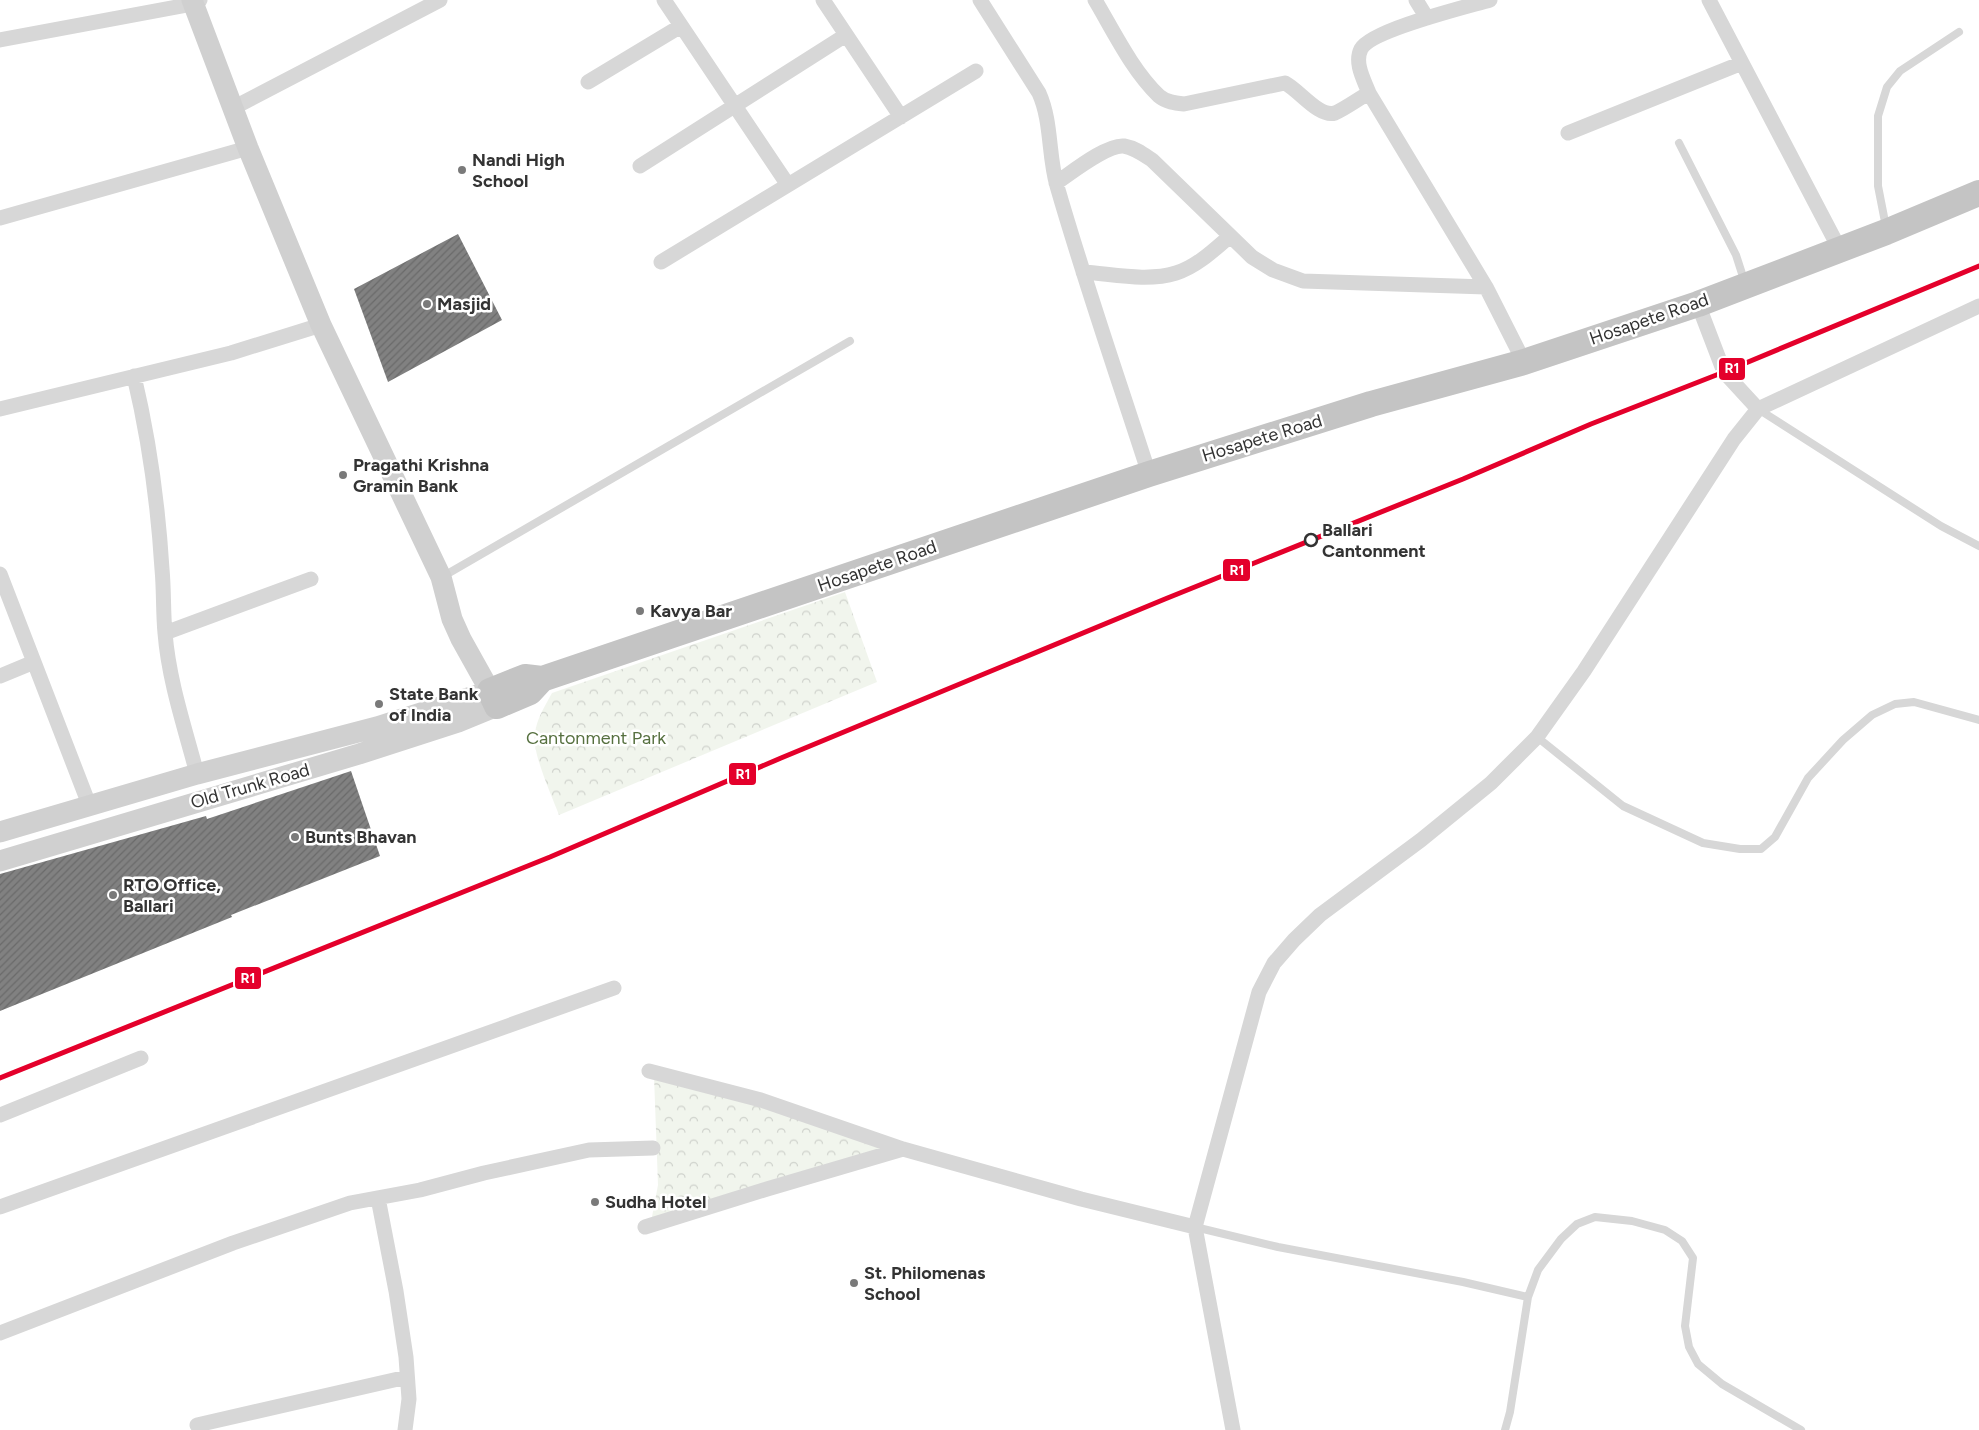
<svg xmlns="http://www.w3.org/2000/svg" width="1979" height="1430" font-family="Figtree,sans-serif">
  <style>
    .forest { fill: url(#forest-crowns) }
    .building { fill: url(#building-hatch) }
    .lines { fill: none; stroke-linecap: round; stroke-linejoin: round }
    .lane { stroke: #d7d7d7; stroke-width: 8 }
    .street { stroke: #d7d7d7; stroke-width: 15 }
    .secondary { stroke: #d0d0d0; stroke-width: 21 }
    .highway { stroke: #c4c4c4; stroke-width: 26 }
    .rail-1-casing { stroke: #fff; stroke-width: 9 }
    .rail-1 { stroke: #e4002b; stroke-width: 5 }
    .poi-dot { fill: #7a7a7a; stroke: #fff; stroke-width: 2 }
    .stop-dot { fill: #fff; stroke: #333; stroke-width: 2.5 }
    .labels { text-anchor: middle; stroke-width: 5; stroke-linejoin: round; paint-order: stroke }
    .poi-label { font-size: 18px; font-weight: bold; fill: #333; stroke: #fff; text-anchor: start }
    .street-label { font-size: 18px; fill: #333; stroke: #fff }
    .stop-label { font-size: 18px; font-weight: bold; fill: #333; stroke: #fff; text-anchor: start }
    .park-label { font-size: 18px; fill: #56703f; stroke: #fff }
    .line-badge { stroke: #fff; stroke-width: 2 }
    .badge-label { font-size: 14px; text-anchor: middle; font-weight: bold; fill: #fff }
  </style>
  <defs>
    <pattern id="forest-crowns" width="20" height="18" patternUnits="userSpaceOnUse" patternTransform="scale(1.25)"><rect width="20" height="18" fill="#f1f5ed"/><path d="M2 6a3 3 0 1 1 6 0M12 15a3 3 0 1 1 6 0" fill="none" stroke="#cfd2cc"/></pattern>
    <pattern id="building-hatch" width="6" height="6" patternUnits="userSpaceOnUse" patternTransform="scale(1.25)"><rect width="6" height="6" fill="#818181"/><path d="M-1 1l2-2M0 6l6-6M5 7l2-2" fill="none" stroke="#6a6a6a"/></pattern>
  </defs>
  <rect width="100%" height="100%" fill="#fff"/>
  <path class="forest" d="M845 592 877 682 559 815C552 796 531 751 535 733 537 718 545 706 552 693Z
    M654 1076 759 1103 887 1148 651 1222 658 1185Z"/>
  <path class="building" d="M458 234 502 320 388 382 354 289Z
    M351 771 380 856 231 915 232 917 0 1011V874L206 816 207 819Z"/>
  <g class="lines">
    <path class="lane" d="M1679 143 1736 255 1745 283
      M1886 227 1878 186V116L1887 87 1900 71 1959 32
      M1758 409 1941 526 1979 546
      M442 577 850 341
      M1537 737 1623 806 1703 843 1740 849H1761L1775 837 1808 778 1843 740 1872 715 1895 704 1914 702 1979 720
      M1195 1227 1278 1247 1463 1282 1528 1297
      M1505 1430 1510 1412 1528 1297 1538 1270 1561 1239 1577 1224 1595 1217 1632 1221 1665 1230 1682 1241 1693 1258 1685 1326 1689 1347 1698 1364 1722 1384 1801 1430"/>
    <path class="street" d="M664 0 788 185
      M823 0 901 117
      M980 0 1039 93C1052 122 1048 155 1057 186 1085 283 1118 378 1149 474
      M1095 0C1114 32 1132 70 1159 96 1166 102 1175 103 1184 104L1285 83C1299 90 1319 118 1335 113 1346 108 1358 99 1369 93
      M1416 0 1427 18
      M1490 0C1466 7 1371 30 1361 49 1354 63 1364 80 1369 93L1486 287 1524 362
      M1709 0 1840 250
      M0 40 193 4 200 0
      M588 82 681 26
      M233 108 440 0
      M1568 133 1742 63
      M640 166 846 35
      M1056 183C1071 173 1107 144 1124 146 1135 148 1143 154 1152 160L1252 257 1273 270 1303 281 1486 287
      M0 218 248 148
      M661 262 976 71
      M1083 272C1113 274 1147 282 1176 273 1196 267 1214 250 1230 236
      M1698 304 1724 372 1758 409
      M134 376C149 439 158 504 162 569 164 590 163 612 165 633 169 682 185 728 197 774
      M0 409 231 353 321 325
      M0 574 90 807
      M165 633 311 579
      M0 676 34 662
      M649 1071 761 1100 903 1149 1081 1199 1195 1227
      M0 1115 141 1058
      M378 1198 396 1291 406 1357 409 1399 405 1430
      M0 1207 614 988
      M645 1227 767 1189 903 1149
      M0 1333 233 1243 350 1203 420 1190 484 1173 589 1150 653 1148
      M197 1425 407 1377
      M1233 1430 1195 1227 1259 992 1274 963 1294 940 1320 915 1421 840 1491 783 1537 737 1584 671 1734 439 1758 409 1979 306"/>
    <path class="secondary" d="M0 832 197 774 377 727 490 691 461 639 452 619 441 577 321 325 248 148 192 0
      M0 861 359 754 458 722 497 706"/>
    <path class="highway" d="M542 679 530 692 497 706 490 691 525 677 542 679 1149 474 1371 404 1524 362 1698 304 1886 232 1979 193"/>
    <defs>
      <path id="rail-1" d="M0 1078 550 857 781 758 1165 599 1463 479 1591 424 1724 372 1979 266"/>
    </defs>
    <use href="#rail-1" class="rail-1-casing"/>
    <use href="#rail-1" class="rail-1"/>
  </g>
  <g class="poi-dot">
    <circle cx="462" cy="170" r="5"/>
    <circle cx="427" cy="304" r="5"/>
    <circle cx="343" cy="475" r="5"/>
    <circle cx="640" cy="611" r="5"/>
    <circle cx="379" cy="704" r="5"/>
    <circle cx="295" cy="837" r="5"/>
    <circle cx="113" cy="895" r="5"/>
    <circle cx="595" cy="1202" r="5"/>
    <circle cx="854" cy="1283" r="5"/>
  </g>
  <circle class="stop-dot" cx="1311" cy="540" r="6"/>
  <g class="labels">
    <g class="poi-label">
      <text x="472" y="166">Nandi High<tspan x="472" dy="21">School</tspan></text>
      <text x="437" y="310">Masjid</text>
      <text x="353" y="471">Pragathi Krishna<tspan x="353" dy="21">Gramin Bank</tspan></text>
      <text x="650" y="617">Kavya Bar</text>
      <text x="389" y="700">State Bank<tspan x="389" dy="21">of India</tspan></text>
      <text x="305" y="843">Bunts Bhavan</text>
      <text x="123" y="891">RTO Office,<tspan x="123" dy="21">Ballari</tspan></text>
      <text x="605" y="1208">Sudha Hotel</text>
      <text x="864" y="1279">St. Philomenas<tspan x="864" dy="21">School</tspan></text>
    </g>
    <g class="street-label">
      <text transform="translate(1649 319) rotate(-19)" y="6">Hosapete Road</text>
      <text transform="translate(1262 438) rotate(-17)" y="6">Hosapete Road</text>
      <text transform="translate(877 566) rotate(-19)" y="6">Hosapete Road</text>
      <text transform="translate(250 786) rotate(-16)" y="6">Old Trunk Road</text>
    </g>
    <g class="stop-label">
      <text x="1322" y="536">Ballari<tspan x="1322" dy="21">Cantonment</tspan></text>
    </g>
    <g class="park-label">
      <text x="596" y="744">Cantonment Park</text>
    </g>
  </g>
  <g class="line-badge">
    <rect x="1718" y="357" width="28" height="24" rx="5" fill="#e4002b"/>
    <rect x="1222" y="558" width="29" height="24" rx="5" fill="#e4002b"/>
    <rect x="728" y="762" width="29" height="24" rx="5" fill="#e4002b"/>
    <rect x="234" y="966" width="28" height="24" rx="5" fill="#e4002b"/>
  </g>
  <g class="badge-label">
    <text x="1732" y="373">R1</text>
    <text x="1237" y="575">R1</text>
    <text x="743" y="779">R1</text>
    <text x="248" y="983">R1</text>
  </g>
</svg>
